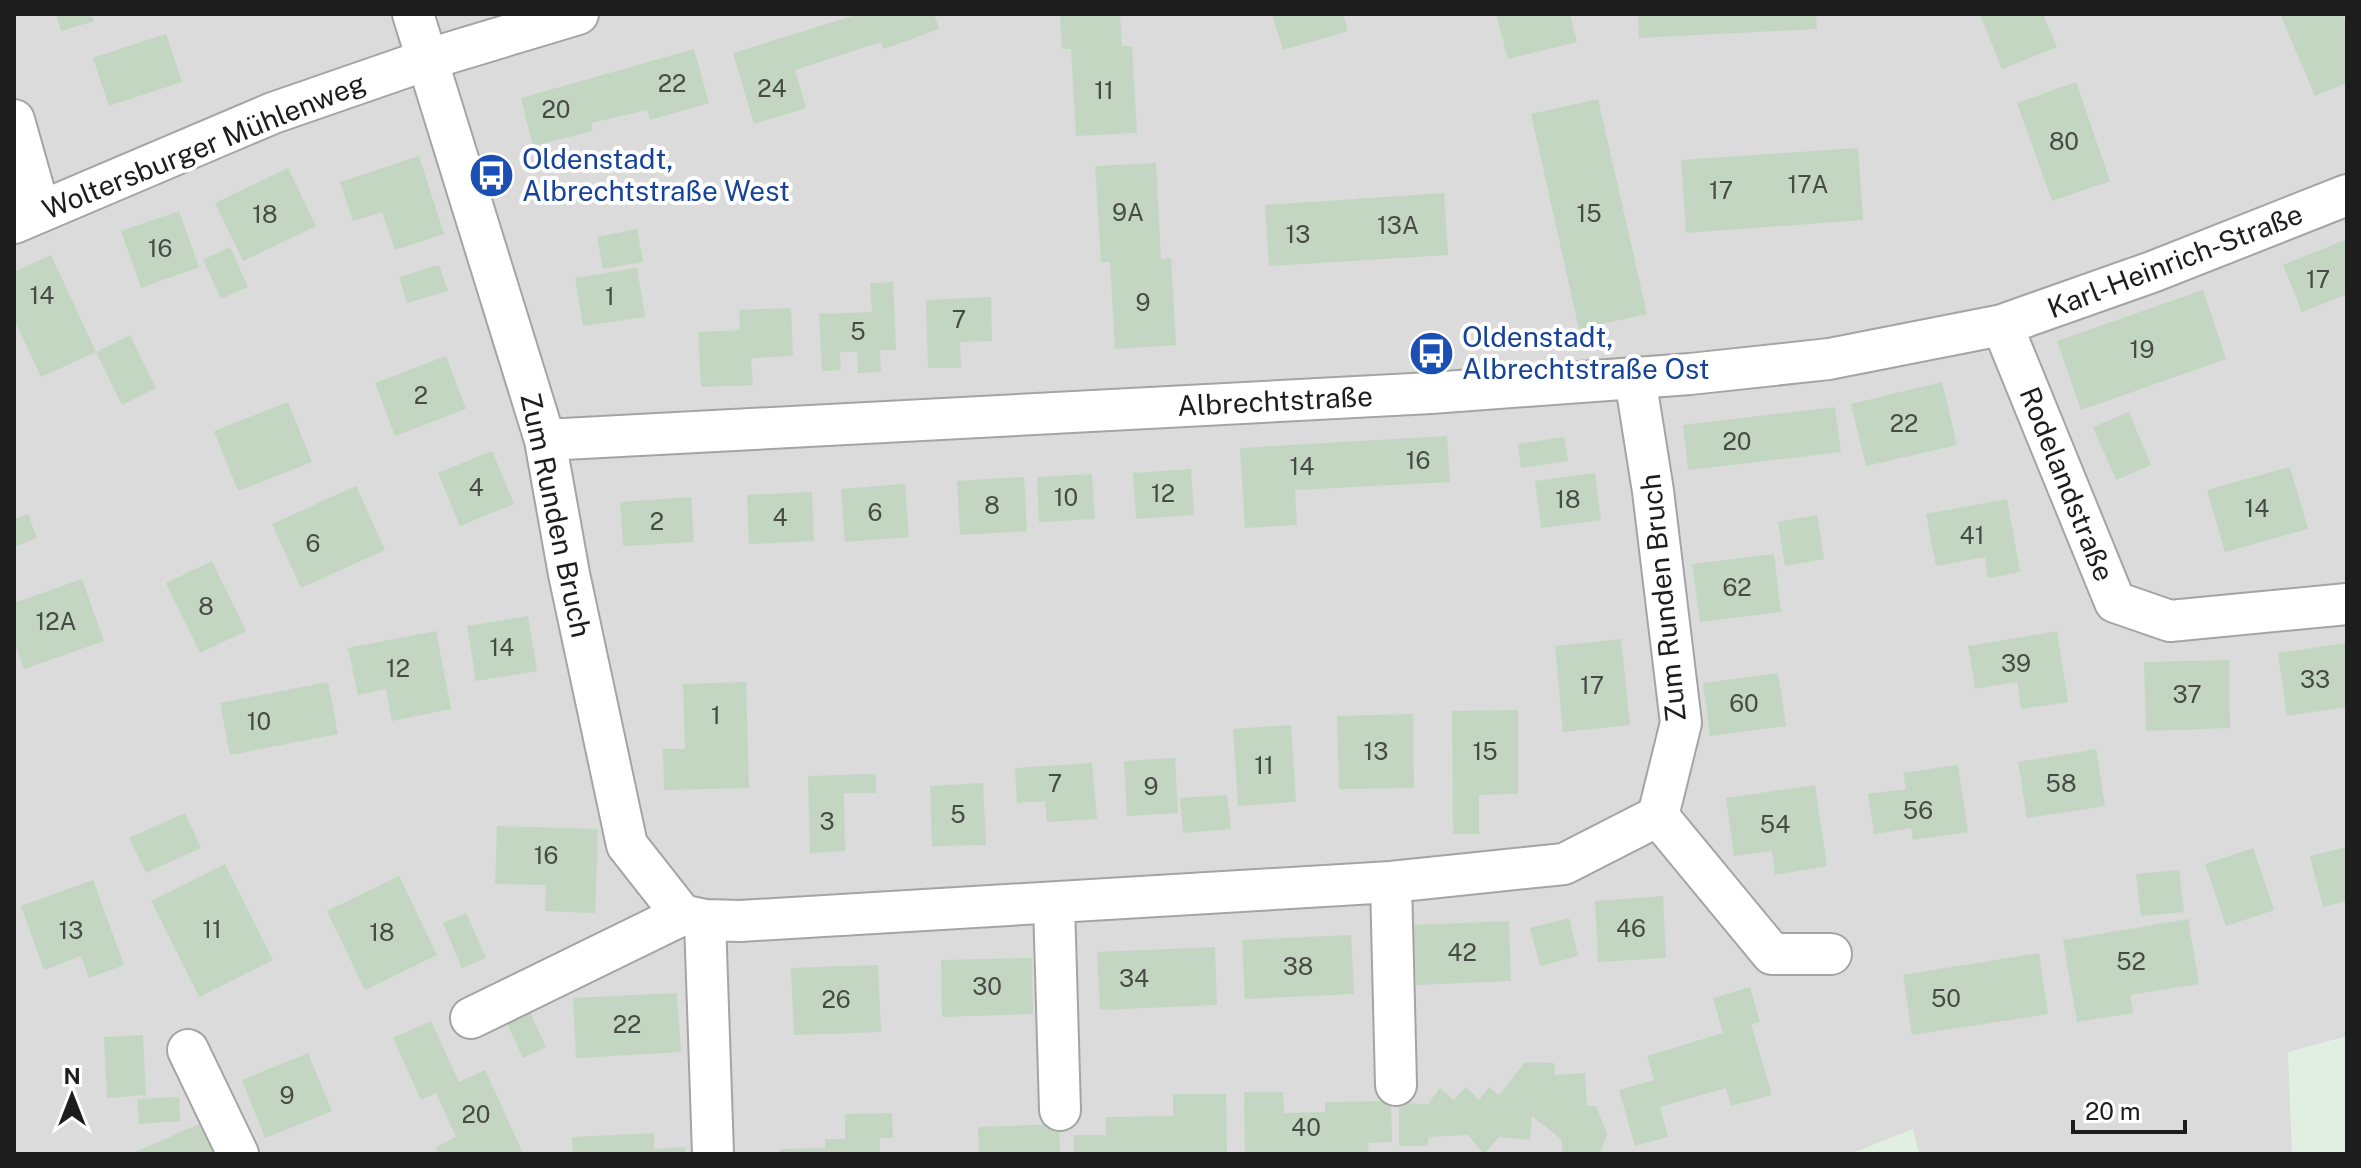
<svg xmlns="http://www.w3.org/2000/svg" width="2361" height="1168" font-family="'Public Sans',sans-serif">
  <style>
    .residential { fill: #dadbda }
    .building { fill: #c3d6c1 }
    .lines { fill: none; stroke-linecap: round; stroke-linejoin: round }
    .street-casing { stroke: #a4a4a4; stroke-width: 44 }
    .street { stroke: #fff; stroke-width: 40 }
    .labels { text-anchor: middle; stroke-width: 8; stroke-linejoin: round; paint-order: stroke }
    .number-label { font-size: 24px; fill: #464b46 }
    .street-label { font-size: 28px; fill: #1d1d1d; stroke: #fff }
    .transit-label { font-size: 28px; fill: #164399; stroke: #fff; text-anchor: start }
  </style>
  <rect width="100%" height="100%" fill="#e1efe3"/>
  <path class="residential" d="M14 14H2347V1036L2288 1052 2292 1154H1919L1913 1129 1850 1154H14Z"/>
  <path class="building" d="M56 14H91L94 21 61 31Z
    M859 14H934L939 29 884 49 881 42 795 70 806 108 754 124 733 53Z
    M1060 14H1120L1122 46H1132L1137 133 1076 136 1071 49H1062Z
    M1272 14H1343L1348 31 1283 50Z
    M1496 14H1570L1577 42 1508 59Z
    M1638 14H1816L1817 29 1639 38Z
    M1980 14H2043L2057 47 2002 69Z
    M2280 14H2342L2347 26V83L2315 96Z
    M166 34 182 82 109 106 93 58Z
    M694 49 709 103 650 120 647 110 591 123 593 131 533 146 521 98Z
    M2076 82 2110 181 2052 201 2017 103Z
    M1598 99 1647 314 1579 329 1531 114Z
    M1858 148 1863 220 1686 233 1681 160Z
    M419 156 444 234 395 250 382 212 353 221 340 182Z
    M1156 163 1161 259 1171 258 1176 345 1115 349 1110 262H1101L1095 166Z
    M288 168 316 226 243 261 215 203Z
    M1444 193 1448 255 1269 266 1265 205Z
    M179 211 199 267 141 288 121 231Z
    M637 229 643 262 603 269 597 237Z
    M2347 239V294L2302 312 2283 265Z
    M230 247 248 287 221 299 203 260Z
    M51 255 96 352 41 377 14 319V272Z
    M439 265 448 291 407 303 399 277Z
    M637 268 645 317 583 326 575 278Z
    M893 282 896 350H880L881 372 858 373 857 352H840L841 370 822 371 819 314 872 312 870 283Z
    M2203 290 2226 359 2081 410 2057 341Z
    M991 297 992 341 960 342 961 368H928L926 300Z
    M791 308 793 356 751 358 753 385 701 387 698 332 740 330 739 310Z
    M130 335 156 388 122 405 96 352Z
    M446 356 466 409 395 436 375 383Z
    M1942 382 1957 445 1866 466 1851 404Z
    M288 402 312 462 238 491 214 431Z
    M1835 407 1841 452 1688 470 1683 425Z
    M2129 412 2151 465 2116 480 2093 427Z
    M1447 436 1450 482 1295 490 1297 525 1245 528 1240 448Z
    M1564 437 1568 461 1521 468 1518 444Z
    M492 451 514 504 460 526 438 473Z
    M2290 467 2308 529 2225 552 2207 490Z
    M1191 469 1194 515 1136 519 1133 473Z
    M1595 473 1601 520 1541 528 1535 481Z
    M1092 474 1095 519 1039 522 1037 477Z
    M1024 477 1027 531 960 535 957 481Z
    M905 484 909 537 845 542 841 489Z
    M356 486 385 550 301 588 272 524Z
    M812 492 814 541 749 544 747 495Z
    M691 497 694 542 623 546 620 502Z
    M2007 499 2020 572 1988 578 1985 557 1936 566 1926 514Z
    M28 514 37 538 14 547V519Z
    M1817 515 1824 559 1785 566 1778 522Z
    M1774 554 1781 612 1700 622 1692 564Z
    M212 561 246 631 200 653 166 583Z
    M82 579 104 641 24 669 14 641V603Z
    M528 616 537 671 476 681 467 626Z
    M436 631 451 709 392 721 386 689 358 695 348 648Z
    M2057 631 2068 702 2021 709 2017 682 1975 689 1968 646Z
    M1621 639 1630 725 1563 732 1555 646Z
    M2347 643V707L2287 716 2278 653Z
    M2229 660 2230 728 2146 731 2144 662Z
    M1778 673 1786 726 1710 736 1703 683Z
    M328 682 338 734 230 755 220 703Z
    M746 682 749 788 664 790 663 749H685L683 684Z
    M1518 710V794L1479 795V834H1453L1452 711Z
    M1413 714 1414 788 1339 789 1337 716Z
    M1291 725 1296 802 1238 806 1233 729Z
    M2096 749 2105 806 2027 818 2018 762Z
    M1175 758 1178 813 1127 816 1124 761Z
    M1092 763 1097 819 1047 822 1045 801 1017 803 1015 768Z
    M1958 765 1968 832 1913 840 1911 828 1874 834 1868 794 1906 789 1903 773Z
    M876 774V793H844L845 851 810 853 808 776Z
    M983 783 986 845 932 846 930 786Z
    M1815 785 1827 866 1775 875 1772 851 1734 856 1726 798Z
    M1227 795 1231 829 1183 833 1180 798Z
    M185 813 201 848 146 873 129 838Z
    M497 826 598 829 595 913 545 911 546 885 495 884Z
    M2347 847V901L2323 907 2310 856Z
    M2253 848 2274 910 2226 926 2205 864Z
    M225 864 273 960 199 997 151 901Z
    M2179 870 2184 912 2141 916 2136 874Z
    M399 876 437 955 365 990 327 911Z
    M93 880 124 965 89 978 81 956 44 970 21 906Z
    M1663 896 1666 958 1598 962 1595 901Z
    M466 913 486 958 462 968 443 923Z
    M1569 918 1578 956 1540 966 1530 928Z
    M2188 919 2199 984 2130 995 2133 1013 2077 1022 2063 940Z
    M1509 921 1511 981 1416 985 1413 925Z
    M1351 935 1354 994 1245 999 1242 940Z
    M1215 947 1217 1005 1100 1010 1097 952Z
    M2039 953 2048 1014 1912 1035 1903 975Z
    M1032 958 1033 1014 942 1017 941 960Z
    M878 965 881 1032 794 1035 791 968Z
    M1750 987 1760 1022 1751 1024 1772 1095 1731 1106 1726 1088 1660 1107 1668 1137 1635 1146 1619 1090 1654 1080 1647 1056 1723 1033 1713 998Z
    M677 993 681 1052 576 1058 573 998Z
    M529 1010 546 1047 523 1058 506 1021Z
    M431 1021 459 1082 485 1070 522 1151 515 1154H439L436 1147 456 1137 436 1093 421 1100 393 1038Z
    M143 1035 146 1095 107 1098 104 1037Z
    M308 1053 332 1111 265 1138 242 1080Z
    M1525 1062 1554 1063 1555 1075 1585 1073 1587 1106H1596L1607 1134 1600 1154H1563L1561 1139 1532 1116 1530 1140 1499 1137 1484 1154 1468 1135 1429 1137 1427 1146H1399V1103L1428 1104 1440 1088 1454 1100 1466 1087 1479 1100 1489 1087 1499 1095Z
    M1244 1092H1283L1284 1113 1325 1112V1102L1391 1101 1392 1142 1368 1143 1369 1154H1245Z
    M1173 1094H1226L1227 1154H1074V1135H1106V1117L1173 1116Z
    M179 1097 180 1121 139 1124 137 1099Z
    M892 1113 893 1138H880V1154H780V1149L825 1148V1139H845V1114Z
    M206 1121 221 1154H131Z
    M1059 1124 1060 1154H979L978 1127Z
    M654 1133V1149L685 1147V1154H573L572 1137Z"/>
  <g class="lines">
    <defs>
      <path id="street" d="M413 14 545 440 569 574 627 845 682 915 705 920 740 921 1391 882 1564 864 1658 816 1681 723 1653 491 1635 378
        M14 120 40 212
        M14 223 273 113 429 59 578 14
        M2002 325 2115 602 2170 621 2347 604
        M545 440 1431 393 1690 374 1829 359 2002 325 2152 272 2347 195
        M1658 816 1772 954H1831
        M1391 882 1396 1085
        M1054 903 1060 1110
        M705 920 713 1154
        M471 1018 682 915
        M188 1050 238 1154"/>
    </defs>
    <use href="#street" class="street-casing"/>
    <use href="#street" class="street"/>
  </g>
  <defs>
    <symbol id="bus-disc" viewBox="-11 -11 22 22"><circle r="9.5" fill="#1a4fb4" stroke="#fff"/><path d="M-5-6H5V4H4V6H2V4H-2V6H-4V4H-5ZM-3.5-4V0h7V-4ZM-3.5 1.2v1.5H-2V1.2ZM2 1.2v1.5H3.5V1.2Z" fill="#fff"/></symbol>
  </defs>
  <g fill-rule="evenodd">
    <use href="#bus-disc" x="466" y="150" width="51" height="51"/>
    <use href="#bus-disc" x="1406" y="328" width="51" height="51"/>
  </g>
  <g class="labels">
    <g class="number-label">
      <text x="672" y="92">22</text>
      <text x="772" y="97">24</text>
      <text x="1104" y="99">11</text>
      <text x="556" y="118">20</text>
      <text x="2064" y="150">80</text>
      <text x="1808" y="193">17A</text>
      <text x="1721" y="199">17</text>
      <text x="1128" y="221">9A</text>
      <text x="1589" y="222">15</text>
      <text x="265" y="223">18</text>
      <text x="1398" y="234">13A</text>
      <text x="1298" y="243">13</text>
      <text x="160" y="257">16</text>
      <text x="2318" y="288">17</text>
      <text x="42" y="304">14</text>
      <text x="610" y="305">1</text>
      <text x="1143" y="311">9</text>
      <text x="959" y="328">7</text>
      <text x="858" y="340">5</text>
      <text x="2142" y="358">19</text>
      <text x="421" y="404">2</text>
      <text x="1904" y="432">22</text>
      <text x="1737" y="450">20</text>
      <text x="1418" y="469">16</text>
      <text x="1302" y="475">14</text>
      <text x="476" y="496">4</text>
      <text x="1163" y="502">12</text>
      <text x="1066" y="506">10</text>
      <text x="1568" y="508">18</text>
      <text x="992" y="514">8</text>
      <text x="2257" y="517">14</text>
      <text x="875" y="521">6</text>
      <text x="780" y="526">4</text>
      <text x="657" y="530">2</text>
      <text x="1972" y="544">41</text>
      <text x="313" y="552">6</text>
      <text x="1737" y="596">62</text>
      <text x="206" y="615">8</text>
      <text x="56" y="630">12A</text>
      <text x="502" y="656">14</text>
      <text x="2016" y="672">39</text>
      <text x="398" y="677">12</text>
      <text x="2315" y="688">33</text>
      <text x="1592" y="694">17</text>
      <text x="2187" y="703">37</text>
      <text x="1744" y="712">60</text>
      <text x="716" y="724">1</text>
      <text x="259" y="730">10</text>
      <text x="1376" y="760">13</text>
      <text x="1485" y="760">15</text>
      <text x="1264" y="774">11</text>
      <text x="1055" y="792">7</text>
      <text x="2061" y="792">58</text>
      <text x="1151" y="795">9</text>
      <text x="1918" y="819">56</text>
      <text x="958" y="823">5</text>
      <text x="827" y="830">3</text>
      <text x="1775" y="833">54</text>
      <text x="546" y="864">16</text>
      <text x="1631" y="937">46</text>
      <text x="212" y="938">11</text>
      <text x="71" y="939">13</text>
      <text x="382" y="941">18</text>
      <text x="1462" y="961">42</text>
      <text x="2131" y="970">52</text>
      <text x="1298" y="975">38</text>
      <text x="1134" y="987">34</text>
      <text x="987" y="995">30</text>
      <text x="1946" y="1007">50</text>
      <text x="836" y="1008">26</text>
      <text x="627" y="1033">22</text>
      <text x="287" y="1104">9</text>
      <text x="476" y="1123">20</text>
      <text x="1306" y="1136">40</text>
    </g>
    <g class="street-label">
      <text transform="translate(204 146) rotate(-22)" y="10">Woltersburger Mühlenweg</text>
      <text transform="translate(2175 261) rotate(-21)" y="10">Karl-Heinrich-Straße</text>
      <text transform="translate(1275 401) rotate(-3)" y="10">Albrechtstraße</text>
      <text transform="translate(2067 484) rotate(68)" y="10">Rodelandstraße</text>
      <text transform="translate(556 515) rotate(78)" y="10">Zum Runden Bruch</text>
      <text transform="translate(1663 598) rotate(-96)" y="10">Zum Runden Bruch</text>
    </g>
    <g class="transit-label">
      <text x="522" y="169">Oldenstadt,<tspan x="522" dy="32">Albrechtstraße West</tspan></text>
      <text x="1462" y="347">Oldenstadt,<tspan x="1462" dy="32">Albrechtstraße Ost</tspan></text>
    </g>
  </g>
  <rect width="2361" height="1168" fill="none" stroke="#1d1d1d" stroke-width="32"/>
  <g transform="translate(72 1096)" stroke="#ffffff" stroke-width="6" paint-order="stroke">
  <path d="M0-6L14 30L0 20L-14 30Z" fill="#1d1d1d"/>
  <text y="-12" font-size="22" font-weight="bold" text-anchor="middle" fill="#1d1d1d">N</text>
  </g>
  <path d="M2073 1120v12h112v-12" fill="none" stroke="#1d1d1d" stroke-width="4"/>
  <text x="2085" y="1120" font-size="24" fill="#1d1d1d" stroke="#ffffff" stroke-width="6" paint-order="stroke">20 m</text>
</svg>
